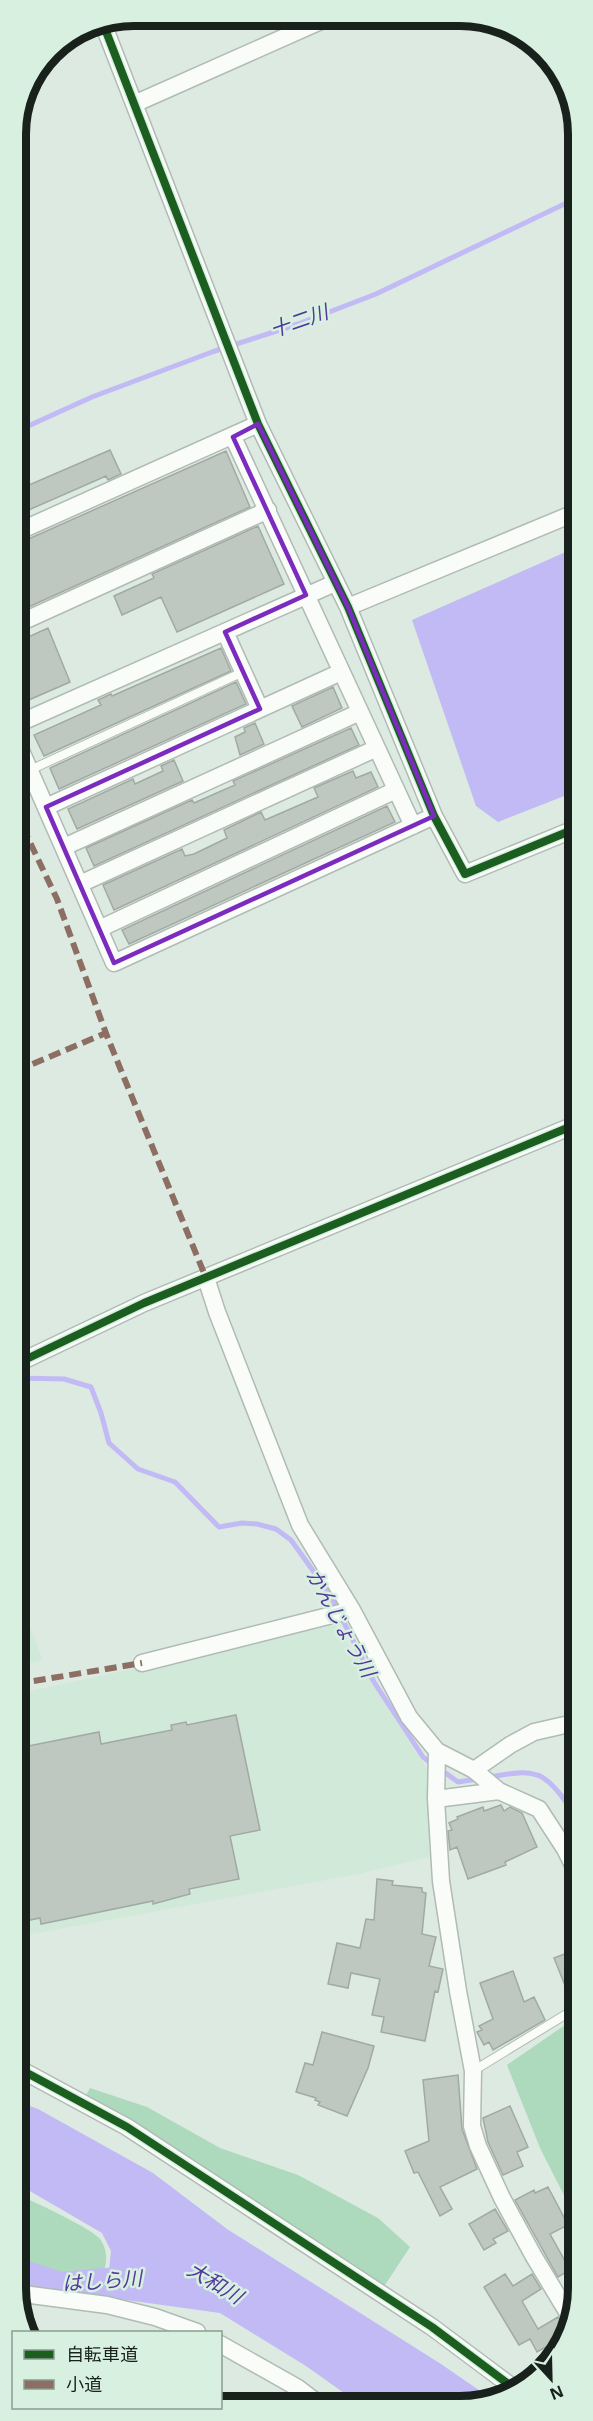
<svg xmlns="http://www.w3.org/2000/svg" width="593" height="2421" font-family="'Open Sans','Noto Sans JP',sans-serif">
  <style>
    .built { fill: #d1e9d9 }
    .green { fill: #add9bd }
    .water { fill: #c1baf5 }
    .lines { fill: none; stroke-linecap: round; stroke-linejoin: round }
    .stream { stroke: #c1baf5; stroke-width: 5 }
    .river { stroke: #c1baf5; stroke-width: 30 }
    .building { fill: #bec8c1; stroke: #a0aaa3; stroke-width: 1.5 }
    .service-casing { stroke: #b0bbb4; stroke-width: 10 }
    .minor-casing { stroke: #b0bbb4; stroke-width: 19 }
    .service { stroke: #fafcfa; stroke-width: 8 }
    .minor { stroke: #fafcfa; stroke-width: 16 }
    .quiet { stroke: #8d6e63; stroke-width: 6; stroke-dasharray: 12 6; stroke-linecap: butt }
    .cycleway-casing { stroke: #d7f0e0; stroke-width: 11 }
    .cycleway { stroke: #1b5e20; stroke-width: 8 }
    .marked { fill: none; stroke: #7b2cbf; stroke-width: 4.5; stroke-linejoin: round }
    .labels { text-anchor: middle; stroke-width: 5; stroke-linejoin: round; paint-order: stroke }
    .water-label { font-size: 20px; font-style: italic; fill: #53389c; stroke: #d7f0e0 }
    .rim { fill: none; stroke: #18211b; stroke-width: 8 }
  </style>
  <rect width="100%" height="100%" fill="#ddeae1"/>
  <path class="built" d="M16 1593 43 1660 16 1666Z
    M336 1625 427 1769 429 1857 358 1874 16 1937V1694Z"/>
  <path class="green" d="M578 2016V2223L540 2148 507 2065Z
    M90 2088 147 2107 220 2148 298 2175 378 2218 410 2247 383 2288 85 2097Z
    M16 2194C29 2199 93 2229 100 2239 109 2251 107 2266 101 2279L69 2283 25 2271 16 2273Z"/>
  <path class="water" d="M577 547V791L498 822 476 806 412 620Z
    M16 2101 38 2109 153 2173 227 2229 441 2364 489 2397 475 2405H361L306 2366 220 2313 119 2299 99 2289 109 2271 111 2251 102 2233 16 2183Z"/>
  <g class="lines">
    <path class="stream" d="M15 432 92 397 212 352 298 324 376 294 577 198
      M16 1378 64 1379 91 1387 101 1413 109 1443 138 1469 175 1482 219 1527 242 1523 257 1524 276 1529 291 1540 329 1593 374 1682 423 1757 432 1764
      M440 1769 458 1782 477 1779
      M489 1777C504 1775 522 1770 537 1775 552 1779 571 1808 578 1821"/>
    <path class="river" d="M16 2277 26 2276 60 2287 141 2280"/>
  </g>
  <path class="building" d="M110 450 121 474 108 480 106 476 15 516V491Z
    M226 451 250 507 15 613V545Z
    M258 526 284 584 177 632 161 597 122 615 114 596 154 578 152 574Z
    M48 628 70 682 15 706V643Z
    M221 648 231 671 44 756 34 735 101 705 98 700 111 694 112 696Z
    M236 682 246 704 59 789 50 768Z
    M333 687 342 708 302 727 292 706Z
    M255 723 264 744 240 755 235 737 245 732 244 728Z
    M351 728 359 745 94 866 86 848 192 800 194 803 235 785 233 781Z
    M174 760 183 781 77 829 68 809 133 779 135 784 163 771 161 766Z
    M353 771 356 778 371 772 378 787 114 910 103 885 182 849 185 856 194 854 227 838 224 830 261 812 265 820 318 797 314 788Z
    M387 806 395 822 129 944 122 930Z
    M236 1715 260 1830 230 1836 239 1879 189 1889 190 1894 153 1904V1901L41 1924 40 1918 16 1923V1764L26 1761 23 1747 99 1732 101 1744 172 1730 171 1725 186 1722 187 1725Z
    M501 1805 504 1811 510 1807 522 1813 537 1847 505 1862 506 1865 468 1879 457 1847 450 1850 448 1831 452 1830 449 1823 458 1819 457 1817 483 1807 484 1811Z
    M377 1879 393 1881 392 1885 422 1888V1892L426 1893 422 1934 436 1937 429 1966 443 1969 438 1992 435 1991 425 2041 381 2032 384 2017 372 2015 380 1979 351 1973 348 1988 328 1984 337 1943 360 1948 366 1919 374 1920Z
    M578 1949V2001L572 2003 554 1958Z
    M513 1971 524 2002 534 1997 545 2020 493 2050 489 2042 484 2045 477 2032 482 2030 479 2026 493 2019 480 1983Z
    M322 2032 374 2046 368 2068 347 2116 318 2105 320 2102 315 2100 316 2098 296 2092 305 2063 313 2065Z
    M458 2075 462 2129 477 2169 440 2187 452 2209 440 2216 418 2172 414 2173 405 2151 429 2141 423 2080Z
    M510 2106 528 2147 517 2152 523 2166 503 2175 488 2142 483 2118Z
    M548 2187 568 2225 550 2234 570 2270 558 2277 515 2200 534 2190 535 2193Z
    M495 2209 508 2231 493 2239 496 2243 484 2250 469 2224Z
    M505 2274 513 2286 532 2274 541 2289 522 2301 538 2329 558 2317 565 2325 559 2340 537 2352 530 2339 519 2345 484 2287Z"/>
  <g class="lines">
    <defs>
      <path id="service" d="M30 770 243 672
        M473 2071 578 2007"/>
      <path id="minor" d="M102 21 258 424 348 607 434 816 465 874 577 828
        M134 104 332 16
        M233 437 413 826
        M15 533 258 424
        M348 607 577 512
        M15 625 268 510
        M225 632 260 709
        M15 725 335 583
        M15 737 114 963 434 816
        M46 807 341 672
        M64 847 360 712
        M80 884 377 748
        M99 929 396 790
        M206 1278 217 1312 300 1525 352 1610 409 1717 437 1751 474 1770 499 1791
        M16 1364 144 1303 577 1124
        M142 1663 352 1610
        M437 1751 436 1799 441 1881 458 1991 473 2071 472 2126 478 2146 502 2198 533 2255 569 2315
        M474 1770 510 1745 534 1732 578 1722
        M436 1799 499 1791 539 1809 565 1849 578 1875
        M16 2067 127 2127 432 2327 511 2386
        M16 2293 107 2305 155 2317 197 2332
        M220 2344 298 2388 319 2404"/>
    </defs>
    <use href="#service" class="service-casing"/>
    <use href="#minor" class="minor-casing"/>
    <use href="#service" class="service"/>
    <use href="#minor" class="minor"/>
    <path class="quiet" d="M15 751 21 749
      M15 811 57 899 107 1036 206 1278
      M16 1071 106 1033
      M16 1684 142 1663"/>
    <defs>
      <path id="cycleway" d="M102 21 258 424 348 607 434 816 465 874 577 828
        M16 1364 144 1303 577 1124
        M16 2067 127 2127 432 2327 511 2386"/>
    </defs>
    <use href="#cycleway" class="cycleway-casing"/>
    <use href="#cycleway" class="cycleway"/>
  </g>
  <path class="marked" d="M258 424 348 607 434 816 114 963 46 807 260 709 225 632 306 595 233 437Z"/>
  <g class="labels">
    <g class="water-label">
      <text transform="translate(299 321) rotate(-19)" y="7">十二川</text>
      <text transform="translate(341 1623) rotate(61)" y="7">かんじょう川</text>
      <text transform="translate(102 2281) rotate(-4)" y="7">はしら川</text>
      <text transform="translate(215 2283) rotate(31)" y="7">大和川</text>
    </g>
  </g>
  <path d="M0 0H593V2421H0ZM134 26H460A108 108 0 0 1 568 134V2288A108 108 0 0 1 460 2396H134A108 108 0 0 1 26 2288V134A108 108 0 0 1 134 26Z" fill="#d7f0e0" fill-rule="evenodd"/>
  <path class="rim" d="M134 26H460A108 108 0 0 1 568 134V2288A108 108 0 0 1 460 2396H134A108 108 0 0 1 26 2288V134A108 108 0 0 1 134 26Z"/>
  <rect x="12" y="2331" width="210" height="78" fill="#d7f0e0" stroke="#8b9d91" stroke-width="1.5"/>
  <rect x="24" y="2350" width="30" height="9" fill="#1b5e20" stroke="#8b9d91" stroke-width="1.5"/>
  <text x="66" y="2361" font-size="18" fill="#18211b">自転車道</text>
  <rect x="24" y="2380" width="30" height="9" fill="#8d6e63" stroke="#8b9d91" stroke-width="1.5"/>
  <text x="66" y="2391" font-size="18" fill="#18211b">小道</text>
  <g transform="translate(551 2379) rotate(158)" stroke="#d7f0e0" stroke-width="4.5" paint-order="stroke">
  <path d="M0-4.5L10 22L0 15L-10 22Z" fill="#18211b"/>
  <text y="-9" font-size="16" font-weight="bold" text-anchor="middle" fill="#18211b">N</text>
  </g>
</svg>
